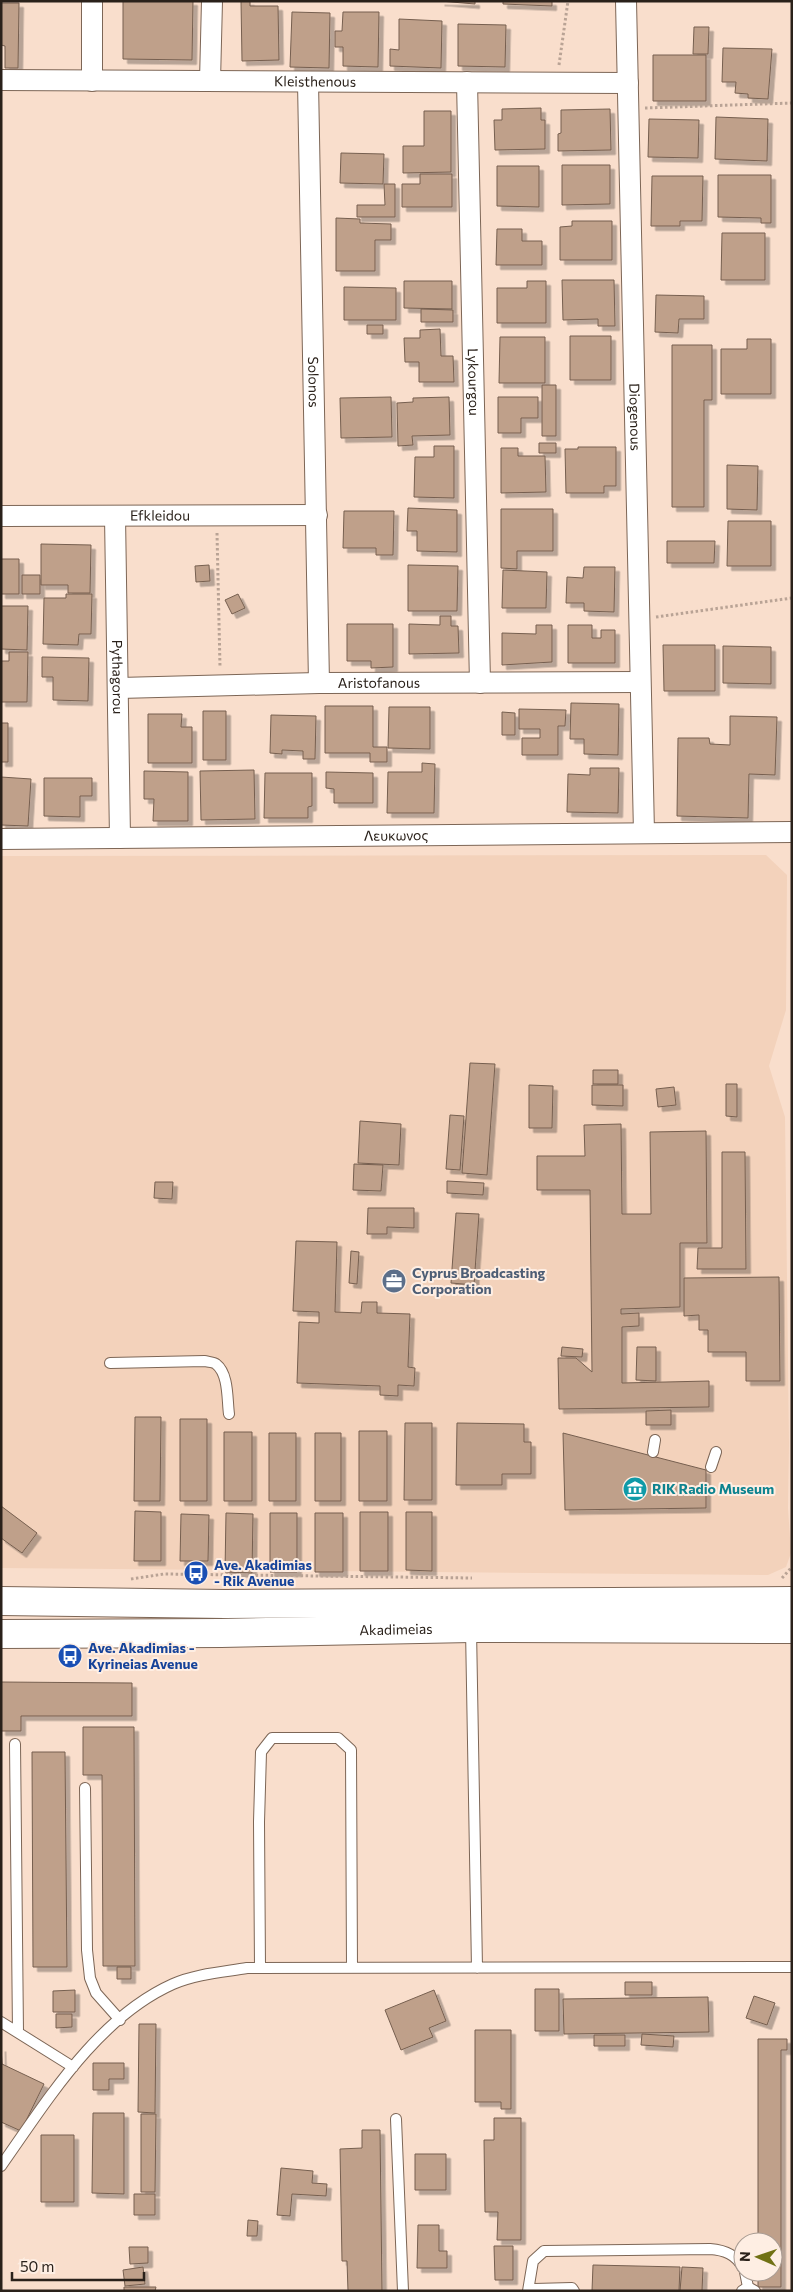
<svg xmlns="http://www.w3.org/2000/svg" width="793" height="2292" font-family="Commissioner,sans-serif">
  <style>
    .built { fill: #f3d2bb }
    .building { fill: #bfa08a; stroke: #765f4f; filter: url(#shadow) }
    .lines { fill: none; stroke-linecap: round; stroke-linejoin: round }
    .lane-casing { stroke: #7d6656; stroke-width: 12 }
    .street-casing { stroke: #7d6656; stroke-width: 22 }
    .secondary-casing { stroke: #7d6656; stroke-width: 30 }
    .path { stroke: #b9a395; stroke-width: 3; stroke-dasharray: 2.5 2.5; stroke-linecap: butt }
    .lane { stroke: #fff; stroke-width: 10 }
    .street { stroke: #fff; stroke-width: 20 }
    .secondary { stroke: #fff; stroke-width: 28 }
    .labels { text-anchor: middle; stroke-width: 4; stroke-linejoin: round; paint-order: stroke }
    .street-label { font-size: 14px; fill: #2a211a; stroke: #feeee3 }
    .service-label { font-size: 14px; font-weight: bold; fill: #4e5e75; stroke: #feeee3; text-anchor: start }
    .culture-label { font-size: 14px; font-weight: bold; fill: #0d838f; stroke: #feeee3; text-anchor: start }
    .transit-label { font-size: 14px; font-weight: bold; fill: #164399; stroke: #feeee3; text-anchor: start }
  </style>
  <defs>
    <filter id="shadow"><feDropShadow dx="4.5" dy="4.5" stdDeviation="0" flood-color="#0004"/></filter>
  </defs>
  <rect width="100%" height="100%" fill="#f9decc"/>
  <path class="built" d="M766 855 787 875 786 1010 769 1066 785 1117 789 1444 788 1508 791 1553 786 1567 768 1575 1 1568V856Z"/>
  <path class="building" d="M123 1H193L192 60 123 59Z
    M241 1H250V6H278L279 60 242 61Z
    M440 1H475V4Z
    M503 1H552V6L503 4Z
    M1 3H19L18 68H5V46L1 45Z
    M292 12 330 13 329 68 290 67Z
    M343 12H379L378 67 343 66V47H335V31H342Z
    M399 19 442 21 441 68 390 66V49L399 50Z
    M458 24 506 25 505 67 458 66Z
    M694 27H709L708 54H693Z
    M723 48 772 49 768 99 748 98V94L735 93 736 82H722Z
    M653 55H706V101H653Z
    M541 108V120H545V149L495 150 494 120H502V109Z
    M610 109 611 150 558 151V134L561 133V110Z
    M424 111H451V172L403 173V146H424Z
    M716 117 768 119 767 161 715 159Z
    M649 119 699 120 698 158 648 157Z
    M341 153 384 154 383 184 340 183Z
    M562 165H610V204L562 205Z
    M497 166H539V207L497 206Z
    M420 174H452V207H402V184H420Z
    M718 175H771V223H761V218L718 217Z
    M652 176H703L702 221H680V226H651Z
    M384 184H395V217H357V205H385Z
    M336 218 360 219V223L391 224V240H375V271H336Z
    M572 221H612V260H560V227L572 226Z
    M497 229H522V241H542V265H496Z
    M722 233H765V280H721Z
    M562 280H614L615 326H598V319L563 320Z
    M404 281H452V309L404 308Z
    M527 281H546V323H497V288H527Z
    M344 287 396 288V320H344Z
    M656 295 704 296V319H679L678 333 655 332Z
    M421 309 453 310V322H421Z
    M367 325H383V334H367Z
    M440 329 441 356H453L454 382H419V362H405L404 338H420V330Z
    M570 336H611V380H570Z
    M500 337H545V383H499Z
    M747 339H771V394H721V349H747Z
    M672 345H712V400H704V507H672Z
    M542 385H556V436H542Z
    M391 397 392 437 341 438 340 398Z
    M449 397 450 435 412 436 413 445 398 446 397 403 413 402V398Z
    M498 397H538V418H521V433H498Z
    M539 443H556V453H539Z
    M434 446H454V498L414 497 415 457H434Z
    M578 447H616V486H604V493H566L565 449H578Z
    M501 448H518V456H545L546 492 501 493Z
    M727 465 758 466 757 510 727 509Z
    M408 508 457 510V552L417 551V531H407Z
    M501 509H553V551H517V569L501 568Z
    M344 511H394L393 555H376V548H343Z
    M728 521H771V566H727Z
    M667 541H715L714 563H667Z
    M41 544 91 545 90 593H68V585H41Z
    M1 559H19V594H1Z
    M209 565 210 581 196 582 195 566Z
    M408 565 458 566 457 611H408Z
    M584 567H615L614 612 584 611V603H566L567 577 583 578Z
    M503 570 547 572 546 608H502Z
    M22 575H40V594H22Z
    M66 594H92L91 634H79L78 645 43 644 44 598H66Z
    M238 594 245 608 232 614 225 600Z
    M1 606H28L27 650 1 649Z
    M440 616H451V626H458L459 653 409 654V624L440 625Z
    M347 624H393V667L371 668V661H347Z
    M536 625H552V662L502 665V633L536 634Z
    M568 625H592V638H601V630H615V663H568Z
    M663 645H715V691H664Z
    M723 646 771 647V684L723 683Z
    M9 652H28L27 702H1V661H9Z
    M42 657 89 658 88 701 53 700V677H42Z
    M571 703 619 704 618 755 584 754V739H570Z
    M325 706H373V747H387V762H370V753H325Z
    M389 707H430V749L388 748Z
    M519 709 566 710 565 726H558V755H522V738H540V729H519Z
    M203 711H226V760H203Z
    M502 712 515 713V735H502Z
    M148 714H182L181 727H192V763H148Z
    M271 715 316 716 315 759H303V751L282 750V754L270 753Z
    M730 716 777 717 775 775 749 774 748 818 677 816 678 738H709L710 744 730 745Z
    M1 723H8V762H1Z
    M422 763 435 764 434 813H387L388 772H422Z
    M590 768H619L618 813 567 812 568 774 590 775Z
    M254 770 255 819 201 820 200 771Z
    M144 771 188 772V821H153L154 799H144Z
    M326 772 373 773V803H334V789L326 788Z
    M265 773H312V806L308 807V818H264Z
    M1 777 31 779 28 826 1 825Z
    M44 778H92V796H80V817L44 816Z
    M470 1063 495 1064 487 1175 462 1173Z
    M593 1070H618V1084H593Z
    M726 1084H737V1117L726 1116Z
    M529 1085 553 1086 552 1128H529Z
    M592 1085H623V1106L592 1105Z
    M674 1087 676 1105 658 1107 656 1089Z
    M450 1115 464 1116 460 1170 446 1169Z
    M360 1121 401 1124 399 1165 358 1163Z
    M621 1124 622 1214H651L650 1132 706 1131 707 1243H680V1307L621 1309V1314L639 1313V1326L622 1327V1383L709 1381V1407L559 1409 558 1358H576L592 1372 590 1190H537V1156H585L584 1125Z
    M722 1152H745L746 1269H697L698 1248H722Z
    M354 1164 383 1165 381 1191 353 1190Z
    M447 1181 484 1183 483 1195 447 1193Z
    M155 1182H173L172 1199 154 1198Z
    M368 1208H414V1228L387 1227V1234H367Z
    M456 1213 479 1214 474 1285 451 1283Z
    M296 1241 337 1242 335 1312 361 1313 362 1302H377V1313L410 1314 408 1367 415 1368 414 1386 398 1385V1396L380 1395V1386L297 1383 299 1322 319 1323V1312L293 1311Z
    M351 1251 359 1252 357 1284 349 1283Z
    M779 1277 780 1381H746V1352H708V1330H699V1315L684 1316V1278Z
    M562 1347 583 1349 582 1357 561 1356Z
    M637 1347H656V1381L636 1380Z
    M671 1410V1425H646V1411Z
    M135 1417H161L160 1501H134Z
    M180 1419H207V1501H180Z
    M405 1423H432V1500H404Z
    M457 1423 524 1424V1442H531V1474H502V1485H456Z
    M359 1431H387V1501H359Z
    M224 1432H252V1501H224Z
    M269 1433H296V1501H269Z
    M315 1433H341V1501H315Z
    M563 1433 706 1470V1508L565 1510Z
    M1 1506 37 1533 22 1553 1 1538Z
    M135 1511 161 1512V1561H134Z
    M360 1512H388V1571H360Z
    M406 1512H432V1571L406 1570Z
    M226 1513 253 1514 252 1573 225 1572Z
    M270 1513H297V1572H270Z
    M315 1513H343V1572H315Z
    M181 1514 209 1515 208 1561H180Z
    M1 1682 132 1683V1716H21V1731H1Z
    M83 1727H134L135 1966H103L102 1775H83Z
    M32 1752H65L67 1967H33Z
    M117 1967H131V1979H117Z
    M625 1982H652V1995H625Z
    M535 1989H559V2031H535Z
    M75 1990V2012H53V1991Z
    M434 1990 446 2021 429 2028 433 2037 401 2050 385 2010Z
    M754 1996 775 2003 767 2025 746 2018Z
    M708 1997 709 2032 564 2034 563 1999Z
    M56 2014H72V2027L56 2028Z
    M139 2024H156L155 2113 138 2112Z
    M475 2030H511V2109H501V2102H475Z
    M642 2034 674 2036 673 2047 641 2045Z
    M594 2035H625V2046H594Z
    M758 2039H787V2050H781V2287H758V2272H773V2242H758Z
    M1 2047 2 2064 44 2084 21 2131 1 2122Z
    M93 2063H124V2079H109V2090H93Z
    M93 2113H124V2194L92 2193Z
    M141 2114H156L155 2192H141Z
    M494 2118H521V2240H497L498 2212H485L484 2140H494Z
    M362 2130H380L382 2291H348L347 2261H342L340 2149 362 2148Z
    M41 2135H74V2202H41Z
    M415 2154H446V2190H415Z
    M281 2168 313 2171 312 2183 327 2184 326 2196 292 2194 290 2216 277 2215Z
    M134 2194H155V2215H134Z
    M248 2220 258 2221 257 2236H247Z
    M418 2225H439V2251H447V2268H417Z
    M494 2246H513V2280H495Z
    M129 2247H148V2263L130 2264Z
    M593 2265 680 2267 679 2291H592Z
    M143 2267 145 2284 125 2286 123 2270Z
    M682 2267 703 2268 702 2291H680Z
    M124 2287H156L155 2291H124Z"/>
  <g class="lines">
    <defs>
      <path id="lane" d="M110 1363 205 1361C208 1362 214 1362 216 1364 229 1374 227 1400 229 1414
        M653 1452 655 1440
        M711 1467 716 1452
        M471 1629 477 1968
        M15 1744 18 2032
        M85 1788 87 1950 90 1978 96 1993 120 2020
        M260 1968 259 1822 261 1752 272 1738H338L351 1750 352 1968
        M1 2022 73 2067
        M396 2119 403 2291
        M1 2166C47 2101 97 2018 173 1984 196 1974 223 1972 247 1968L792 1967
        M745 2272 748 2287
        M528 2291 533 2261 544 2251 710 2249C724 2250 736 2254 743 2268
        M531 2291 534 2289 572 2288 574 2291
        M742 2291 748 2287 755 2291"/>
      <g id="street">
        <path d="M92 1V81"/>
        <path id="s1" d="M626 1 644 833"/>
        <path id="s2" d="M1 80 628 83"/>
        <path d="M210 81 212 1"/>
        <path id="s3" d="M308 82 319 683"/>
        <path id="s4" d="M467 82 480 683"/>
        <path id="s5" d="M1 516 317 515"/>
        <path id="s6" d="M115 516 120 838"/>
        <path id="s7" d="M119 688 319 683 640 682"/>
        <path id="s8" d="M1 839 792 832"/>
      </g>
      <g id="secondary">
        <path d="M1 1601 225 1604 792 1601"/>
        <path id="s9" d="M1 1634 221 1633 471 1628 792 1629"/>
      </g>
    </defs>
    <use href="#lane" class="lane-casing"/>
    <use href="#street" class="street-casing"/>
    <use href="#secondary" class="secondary-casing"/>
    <path class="path" d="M559 65 568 1
      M645 108 792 103
      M217 533 220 667
      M656 617 792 598
      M782 1578 792 1567
      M131 1579 164 1574 472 1578"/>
    <use href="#lane" class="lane"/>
    <use href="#street" class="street"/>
    <use href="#secondary" class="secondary"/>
  </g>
  <defs>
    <symbol id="office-disc" viewBox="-11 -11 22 22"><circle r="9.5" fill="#5c6f8a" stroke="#feeee3"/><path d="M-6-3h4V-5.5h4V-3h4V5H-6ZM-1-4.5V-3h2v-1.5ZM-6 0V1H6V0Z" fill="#fff"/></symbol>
    <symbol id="museum-disc" viewBox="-11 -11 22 22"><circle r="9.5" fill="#0f9aa8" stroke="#feeee3"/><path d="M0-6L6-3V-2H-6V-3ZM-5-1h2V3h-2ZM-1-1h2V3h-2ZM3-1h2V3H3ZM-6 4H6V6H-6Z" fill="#fff"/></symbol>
    <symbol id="bus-disc" viewBox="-11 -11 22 22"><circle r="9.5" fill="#1a4fb4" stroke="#feeee3"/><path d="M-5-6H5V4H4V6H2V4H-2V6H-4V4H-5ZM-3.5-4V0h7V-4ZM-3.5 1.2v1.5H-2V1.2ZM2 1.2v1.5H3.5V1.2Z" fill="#fff"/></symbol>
  </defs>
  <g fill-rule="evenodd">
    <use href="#office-disc" x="380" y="1267" width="28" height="28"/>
    <use href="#museum-disc" x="621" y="1475" width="28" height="28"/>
    <use href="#bus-disc" x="182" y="1559" width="28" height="28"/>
    <use href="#bus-disc" x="56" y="1642" width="28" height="28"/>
  </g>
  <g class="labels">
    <g class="street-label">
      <text dy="5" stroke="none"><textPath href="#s2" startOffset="314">Kleisthenous</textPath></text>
      <text dy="5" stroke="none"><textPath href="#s4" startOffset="300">Lykourgou</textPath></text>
      <text dy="5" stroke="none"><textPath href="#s3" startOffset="300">Solonos</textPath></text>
      <text dy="5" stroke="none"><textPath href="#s1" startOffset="416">Diogenous</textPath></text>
      <text dy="5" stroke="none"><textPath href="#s5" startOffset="159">Efkleidou</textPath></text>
      <text dy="5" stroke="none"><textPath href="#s6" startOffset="161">Pythagorou</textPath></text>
      <text dy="5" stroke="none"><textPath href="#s7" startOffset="260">Aristofanous</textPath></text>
      <text dy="5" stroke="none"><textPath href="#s8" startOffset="395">Λευκωνος</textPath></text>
      <text dy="5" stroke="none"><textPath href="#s9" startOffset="395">Akadimeias</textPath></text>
    </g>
    <g class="service-label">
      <text x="412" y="1278">Cyprus Broadcasting<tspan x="412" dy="16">Corporation</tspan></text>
    </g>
    <g class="culture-label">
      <text x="652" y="1494">RIK Radio Museum</text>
    </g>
    <g class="transit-label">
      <text x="214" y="1570">Ave. Akadimias<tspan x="214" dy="16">- Rik Avenue</tspan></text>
      <text x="88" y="1653">Ave. Akadimias -<tspan x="88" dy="16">Kyrineias Avenue</tspan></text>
    </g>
  </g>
  <rect width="793" height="2292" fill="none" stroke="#2a211a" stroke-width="5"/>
  <g transform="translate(758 2257) rotate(272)"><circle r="24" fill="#feeee3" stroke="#a99c93"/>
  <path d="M0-4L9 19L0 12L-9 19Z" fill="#717114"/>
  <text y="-8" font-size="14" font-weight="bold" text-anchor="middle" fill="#2a211a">N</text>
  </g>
  <path d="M12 2272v8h132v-8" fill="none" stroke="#2a211a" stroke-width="2.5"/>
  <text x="20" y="2272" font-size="15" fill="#2a211a" stroke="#feeee3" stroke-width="4" paint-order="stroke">50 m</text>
</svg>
